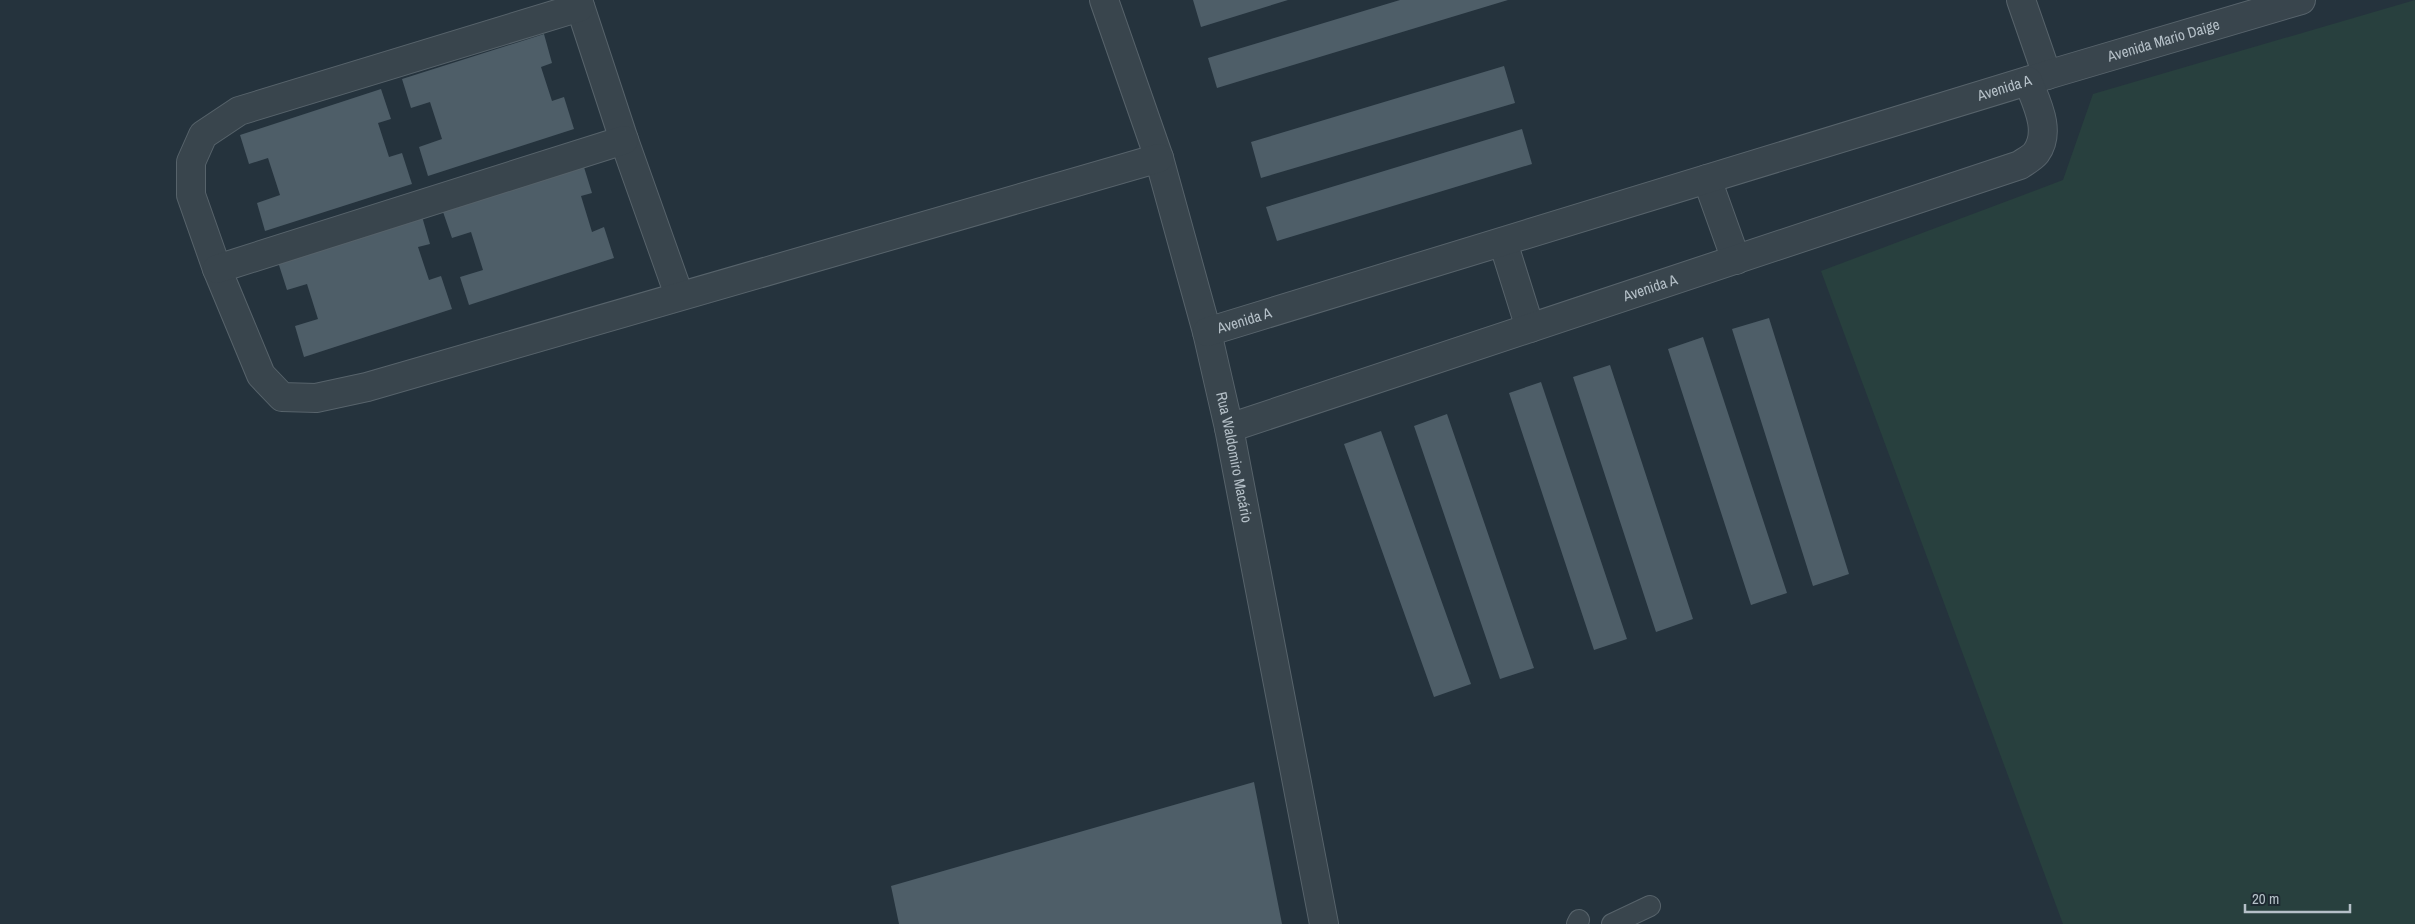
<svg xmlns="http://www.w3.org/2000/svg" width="2415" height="924" font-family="'Archivo Narrow',sans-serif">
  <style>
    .green { fill: #28403e }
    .building { fill: #4e5e68 }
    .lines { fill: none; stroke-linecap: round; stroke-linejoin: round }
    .service-casing { stroke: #57636b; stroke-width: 22 }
    .minor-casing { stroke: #57636b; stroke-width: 30 }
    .service { stroke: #39454d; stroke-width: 20 }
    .minor { stroke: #39454d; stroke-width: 28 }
    .labels { text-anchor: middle; stroke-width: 5; stroke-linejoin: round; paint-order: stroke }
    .street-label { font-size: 15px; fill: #b5c0c8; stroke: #1e2a32 }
  </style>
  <rect width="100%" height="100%" fill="#25333d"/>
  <path class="green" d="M2415 0V924H2063L1821 271 2063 180 2093 94Z"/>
  <path class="building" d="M1193 0H1288L1201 27Z
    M1400 0H1508L1217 88 1208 58Z
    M544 34 552 63 541 67 552 101 564 97 574 129 428 176 419 147 442 139 430 102 411 108 402 79Z
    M1504 66 1515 103 1261 178 1251 142Z
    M381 89 391 119 378 123 389 157 402 153 412 184 265 231 257 203 280 195 268 158 249 164 240 135Z
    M1522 129 1532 164 1277 241 1266 207Z
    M583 164 592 193 581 196 592 232 604 227 614 258 469 305 460 277 483 270 471 232 452 238 442 209Z
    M421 213 430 244 418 247 429 280 441 276 452 309 304 357 295 326 318 319 307 284 287 290 277 259Z
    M1769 318 1849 574 1813 586 1732 329Z
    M1703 337 1787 593 1751 605 1668 349Z
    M1610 365 1693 619 1656 632 1573 377Z
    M1541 382 1627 639 1594 650 1509 393Z
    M1447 414 1534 668 1500 679 1414 426Z
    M1381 431 1471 684 1434 697 1344 444Z
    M1254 782 1282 924H899L891 886Z"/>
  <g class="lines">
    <defs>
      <path id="service" d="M1577 924 1579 920
        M1612 924 1650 906"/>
      <g id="minor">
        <path d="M578 0 624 140 679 295"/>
        <path id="s1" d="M1104 0 1159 158 1207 332 1229 428 1324 924"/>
        <path d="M2021 0 2047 75"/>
        <path d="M580 7 239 111 203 135 191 162V195L217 269 261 375 282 397 316 398 367 387 1159 158"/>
        <path d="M1707 179 1736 260"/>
        <path d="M1503 242 1530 328"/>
        <path d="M217 269 624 140"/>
        <path id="s2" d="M1207 332 2047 75 2301 0"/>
        <path id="s3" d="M1229 428 2020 165C2024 162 2032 158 2036 153 2052 131 2036 102 2028 81"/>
      </g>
    </defs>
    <use href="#service" class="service-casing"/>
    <use href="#minor" class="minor-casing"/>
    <use href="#service" class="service"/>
    <use href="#minor" class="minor"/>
  </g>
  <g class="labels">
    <g class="street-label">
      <text dy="5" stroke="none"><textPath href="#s2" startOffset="1000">Avenida Mario Daige</textPath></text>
      <text dy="5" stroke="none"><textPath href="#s2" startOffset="834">Avenida A</textPath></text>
      <text dy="5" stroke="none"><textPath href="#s3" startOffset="444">Avenida A</textPath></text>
      <text dy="5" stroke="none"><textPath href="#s2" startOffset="39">Avenida A</textPath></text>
      <text dy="5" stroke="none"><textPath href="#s1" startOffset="476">Rua Waldomiro Macário</textPath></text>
    </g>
  </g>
  <path d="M2245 904v8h105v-8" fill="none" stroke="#b5c0c8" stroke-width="2.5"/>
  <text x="2252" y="904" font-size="15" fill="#b5c0c8" stroke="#1e2a32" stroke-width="4" paint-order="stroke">20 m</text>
</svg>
